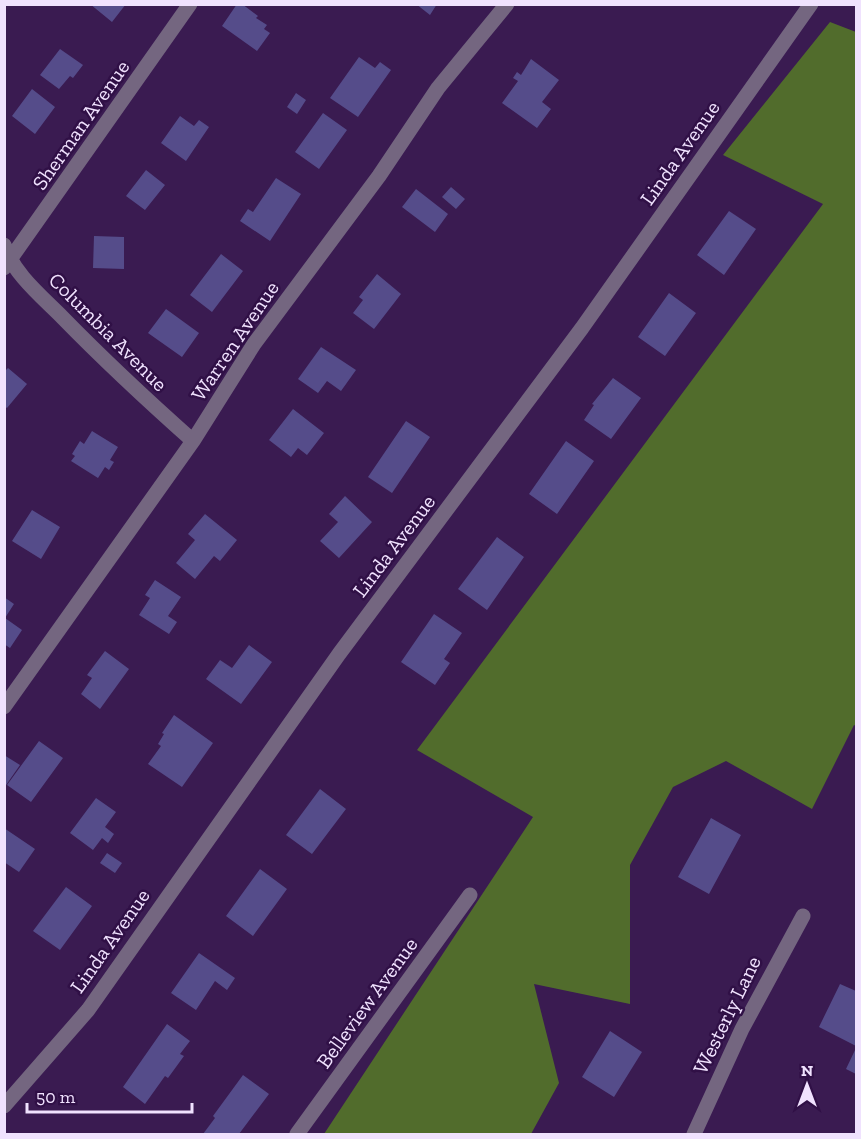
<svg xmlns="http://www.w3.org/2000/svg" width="861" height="1139" font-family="'Zilla Slab',serif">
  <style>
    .forest { fill: #516c2c }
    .building { fill: #554c8a }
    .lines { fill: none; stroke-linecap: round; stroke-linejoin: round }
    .street { stroke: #746680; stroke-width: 15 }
    .labels { text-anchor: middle; stroke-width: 5; stroke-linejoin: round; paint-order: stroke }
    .street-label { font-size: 21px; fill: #f0e2fe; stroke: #301046 }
  </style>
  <rect width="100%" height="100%" fill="#3a1b51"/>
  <path class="forest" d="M830 22 856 32V726L854 725 812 809 726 761 673 787 630 865V1004L534 984 559 1083 531 1134H324L533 817 417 750 823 204 723 155Z"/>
  <path class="building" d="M90 4H126L112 22Z
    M237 4H242L258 16 256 18 267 25 264 29 270 33 257 51 222 26Z
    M416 4H437L430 15Z
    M60 49 83 65 73 78 70 76 59 89 40 75Z
    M359 57 375 68 380 62 391 70 358 117 330 98Z
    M531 59 559 80 542 102 551 109 537 128 502 103 518 81 513 78 517 72 521 75Z
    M32 89 55 107 35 134 12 116Z
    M296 93 306 100 297 114 287 107Z
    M323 113 347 130 319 169 295 152Z
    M180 116 194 126 199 120 209 127 186 161 161 143Z
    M146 170 165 185 145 210 126 196Z
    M276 178 301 194 270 241 240 221 248 209 253 212Z
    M451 187 465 199 456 209 442 197Z
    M416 189 448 214 435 232 402 207Z
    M729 211 756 229 724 275 697 255Z
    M94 236 124 237V269L93 268Z
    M221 254 243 271 212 312 190 295Z
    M377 274 401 294 374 329 353 313 363 300 359 297Z
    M669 293 696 313 665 356 638 337Z
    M166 309 199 333 182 357 148 333Z
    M321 347 356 370 341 391 327 381 318 393 298 379Z
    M8 368 27 384 7 408 4 406V372Z
    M613 378 641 398 611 439 584 420 594 405 592 404Z
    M293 409 324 433 307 455 298 448 291 457 269 440Z
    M406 421 430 437 392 493 368 477Z
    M92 431 118 447 110 460 114 462 109 470 105 467 98 478 71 461 75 456 72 454 80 441 84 444Z
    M566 441 594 461 557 514 529 494Z
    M345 496 372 522 339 558 320 541 338 522 329 514Z
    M32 510 60 527 41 559 12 541Z
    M205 514 237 540 220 561 214 556 195 579 176 563 195 540 188 534Z
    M497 537 524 557 487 610 458 589Z
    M155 580 181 597 168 616 177 622 169 634 139 615 150 598 145 595Z
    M4 597 14 604 5 618 22 630 10 648 4 644Z
    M434 614 462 633 444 659 450 663 435 685 401 662Z
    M249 645 272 662 241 704 206 679 220 660 232 668Z
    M105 651 129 669 100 709 81 694 92 678 87 675Z
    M174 715 213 743 182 787 148 764 161 746 158 744 164 734 162 733Z
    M39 741 63 758 31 802 7 785Z
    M4 755 20 765 4 788Z
    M320 789 346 809 312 854 286 835Z
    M96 798 116 812 105 827 114 834 108 843 102 838 93 850 70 833Z
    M711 818 741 835 709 894 678 877Z
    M4 828 35 849 19 872 4 862Z
    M107 853 122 863 115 873 100 863Z
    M260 869 287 889 253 936 226 916Z
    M66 887 92 906 60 950 33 931Z
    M199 953 235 978 227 990 215 981 196 1010 171 993Z
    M840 984 856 991V1046L819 1027Z
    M167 1024 190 1041 180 1054 184 1056 168 1078 165 1076 145 1104 123 1087Z
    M610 1031 642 1052 614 1097 582 1077Z
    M856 1048V1074L846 1069Z
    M243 1075 269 1094 239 1134H203L215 1118 213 1116Z"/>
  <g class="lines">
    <path class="street" d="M4 245C14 274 40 295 62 317 104 360 148 401 193 441
      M4 268 190 4
      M4 707 193 441 254 344 379 176 438 88 507 4
      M4 1106 88 1010 339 654 582 328 811 4
      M297 1134 470 895
      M694 1134 742 1029 803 916"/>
  </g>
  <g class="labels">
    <g class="street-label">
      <text transform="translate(81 125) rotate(-55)" y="7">Sherman Avenue</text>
      <text transform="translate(680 153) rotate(-55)" y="7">Linda Avenue</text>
      <text transform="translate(108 332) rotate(45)" y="7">Columbia Avenue</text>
      <text transform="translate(235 341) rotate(-56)" y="7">Warren Avenue</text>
      <text transform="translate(394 546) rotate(-53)" y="7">Linda Avenue</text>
      <text transform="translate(110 941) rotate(-55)" y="7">Linda Avenue</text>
      <text transform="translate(367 1003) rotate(-54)" y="7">Belleview Avenue</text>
      <text transform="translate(727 1015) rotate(-64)" y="7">Westerly Lane</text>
    </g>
  </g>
  <rect width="861" height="1139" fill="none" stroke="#f0e2fe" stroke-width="12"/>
  <g transform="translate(807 1085)" stroke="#301046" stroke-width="4.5" paint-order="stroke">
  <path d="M0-4.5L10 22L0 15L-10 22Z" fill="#f0e2fe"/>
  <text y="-9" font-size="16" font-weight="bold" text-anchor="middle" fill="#f0e2fe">N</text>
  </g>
  <path d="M27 1103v9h165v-9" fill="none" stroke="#f0e2fe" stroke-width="3"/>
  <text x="36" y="1103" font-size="18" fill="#f0e2fe" stroke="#301046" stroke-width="4.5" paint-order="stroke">50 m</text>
</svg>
